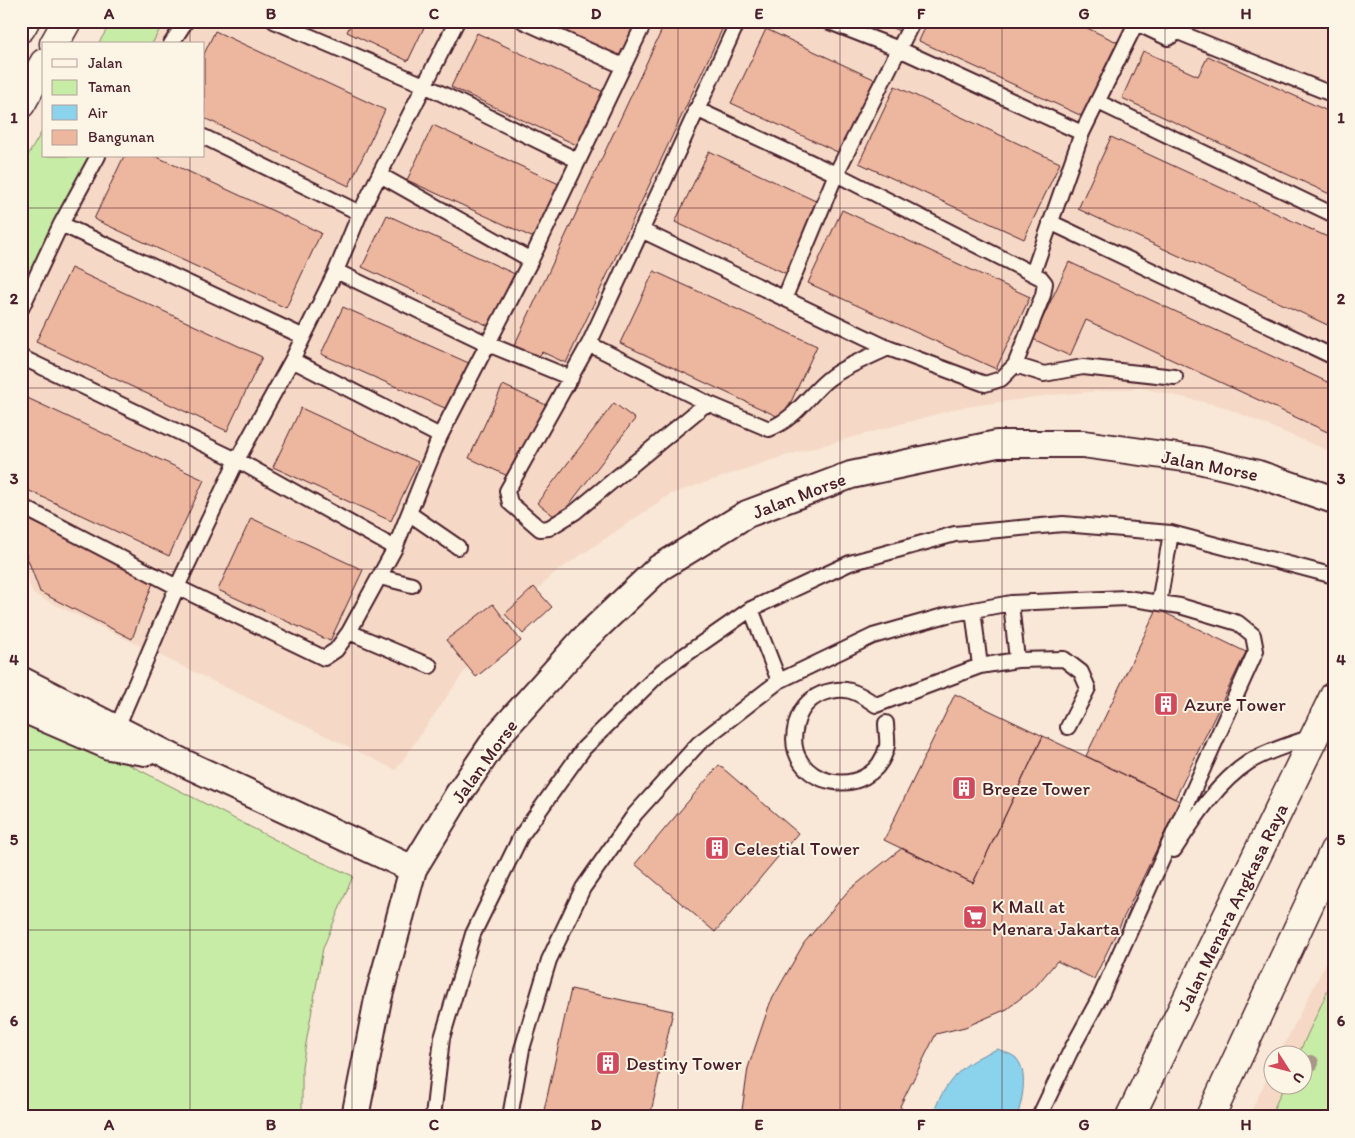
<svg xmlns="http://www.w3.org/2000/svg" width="1355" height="1138" font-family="Itim,sans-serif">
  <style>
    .built { fill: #f5d9c6 }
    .green { fill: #c7eca6; stroke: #888668 }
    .water { fill: #8bd2ec; stroke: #718a9f }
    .building { fill: #ecb69f; stroke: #4a1f2b }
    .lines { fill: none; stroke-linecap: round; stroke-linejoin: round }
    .service-casing { stroke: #4a1f2b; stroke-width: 18 }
    .minor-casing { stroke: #4a1f2b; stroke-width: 30 }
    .tertiary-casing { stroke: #4a1f2b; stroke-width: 31 }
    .secondary-casing { stroke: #4a1f2b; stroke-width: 31 }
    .service { stroke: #fcf5e5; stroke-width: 14 }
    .minor { stroke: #fcf5e5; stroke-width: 26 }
    .tertiary { stroke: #fcf5e5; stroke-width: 28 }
    .secondary { stroke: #fcf5e5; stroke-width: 28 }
    .tree { fill: #aa9689 }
    .grid { fill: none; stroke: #4a1f2b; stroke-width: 1; stroke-opacity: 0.55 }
    .labels { text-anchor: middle; stroke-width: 4; stroke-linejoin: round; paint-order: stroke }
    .street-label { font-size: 19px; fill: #4a1f2b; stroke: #fcf5e5 }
    .poi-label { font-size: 19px; fill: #4a1f2b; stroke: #fcf5e5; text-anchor: start }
    .neatline { fill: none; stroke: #4a1f2b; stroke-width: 2 }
    .grid-label { font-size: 16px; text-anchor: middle; font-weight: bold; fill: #4a1f2b }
  </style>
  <rect width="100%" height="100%" fill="#f9e8d7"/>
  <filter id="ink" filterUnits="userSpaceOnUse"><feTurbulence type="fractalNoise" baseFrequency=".02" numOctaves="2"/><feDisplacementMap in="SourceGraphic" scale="10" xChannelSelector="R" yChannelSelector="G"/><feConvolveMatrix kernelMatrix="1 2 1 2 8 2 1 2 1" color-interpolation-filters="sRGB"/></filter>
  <g filter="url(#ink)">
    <path class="built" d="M162 21H1334V453L1221 406 1141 388 1051 395 959 408 778 458 671 494 553 574 482 646 396 770 33 594 21 563V302L95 156H204V44H151Z
      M1334 947V1117H1248L1272 1068V1086H1302V1056L1279 1055Z"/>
    <path class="green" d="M112 21H164L152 44H98Z
      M44 128V156H92L21 290V167Z
      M21 709 301 853 353 876 323 948 302 1066V1117H21Z
      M1334 977V1117H1270L1284 1086H1302V1056L1298 1055Z"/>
    <path class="water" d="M998 1049C1003 1052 1012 1054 1016 1058 1029 1072 1022 1101 1017 1117H932C944 1082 963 1061 998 1049Z"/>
    <path class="building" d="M352 21H427L408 61 347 32Z
      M535 21H638L619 61Z
      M666 21H726L566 363 542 352 538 358 514 346Z
      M878 21H903L899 31Z
      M928 21H1072L1117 42 1082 116 919 41Z
      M766 29 876 80 842 154 731 103Z
      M215 31 385 110 349 186 204 118V54Z
      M477 33 606 93 581 147 451 87Z
      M1143 51 1198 76 1208 56 1334 114V196L1122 98Z
      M895 86 1060 163 1024 239 859 163Z
      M433 125 561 185 536 239 407 180Z
      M1111 137 1334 240V328L1078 209Z
      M709 151 822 204 789 275 675 222Z
      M124 156H155L321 233 286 308 94 219Z
      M842 210 1030 297 996 369 808 283Z
      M387 215 517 275 493 328 362 267Z
      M1069 262 1334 385V435L1086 320 1070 356 1033 339Z
      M71 268 262 357 227 431 36 342Z
      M654 271 817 346 783 419 620 343Z
      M343 307 471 364 447 409 321 354Z
      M503 385 546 405 512 478 469 458Z
      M21 395 204 480 169 556 21 487Z
      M614 403 635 419 558 519 537 503Z
      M301 408 418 462 391 521 273 467Z
      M21 516 154 580 132 639 40 592 21 541Z
      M251 518 363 570 330 641 218 590Z
      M534 587 552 607 523 634 505 614Z
      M493 604 521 641 476 677 446 640Z
      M1157 609 1246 652 1175 799 1086 756Z
      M955 694 1043 736 973 883 884 840Z
      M1043 736 1180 801 1094 979 1057 961 1036 986 1007 1009 965 1027 936 1034 900 1106 907 1117H741L748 1068 770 1003 804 943 848 891 902 848 973 883Z
      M719 765 798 833 715 932 635 864Z
      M571 989 673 1011 650 1117 543 1115Z"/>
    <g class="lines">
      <defs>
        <path id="service" d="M274 21 424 85 577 160
          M523 21 623 66
          M827 21 899 49 1082 133
          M1132 21 1168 38 1178 32 1184 21
          M1178 32 1334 95
          M171 44 186 21
          M1098 102 1334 215
          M204 137 360 213
          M380 175 531 260
          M1050 222 1334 357
          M61 224 302 336
          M641 230 888 348 985 384 1001 379 1015 365 1043 295 1045 283 1041 278 836 174 696 109
          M336 271 488 344 571 378
          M1033 273 1082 133 1136 23
          M785 297 836 174 913 21
          M21 309 61 224 98 156
          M589 344 707 403 769 429C795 419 806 398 827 380 844 366 868 358 888 348
          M21 357 237 460 395 548
          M292 360 440 436
          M1015 365 1044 374 1083 367 1175 377
          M707 403 575 512 549 528 540 529 510 503 507 491 589 344 738 21
          M21 506 177 587 324 658 336 650 349 632 395 548 440 436 531 260 645 21
          M410 514 458 547
          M380 577 412 585
          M1011 603 1017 660 1064 659 1081 672 1088 688 1068 727
          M1159 603 1171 533
          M751 609 779 681
          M973 610 980 666
          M349 632 430 666
          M886 723C886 730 888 740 887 746 873 806 780 787 796 725 799 712 807 700 821 694 845 685 856 691 876 705L980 666 1017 660
          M115 732 177 587 237 460 292 360 336 271 360 213 457 21
          M1174 850C1195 818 1217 783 1249 762 1266 751 1295 743 1314 736
          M433 1117 442 1038 473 934 521 836 584 748 662 671 751 609 850 563 955 534 1063 524 1171 533 1334 576
          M510 1117 522 1049 549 960 583 888 635 814 699 743 779 681 873 636 947 615 1011 603 1126 598 1180 606 1238 623 1253 635 1256 651 1101 995 1070 1052 1039 1117"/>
        <path id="minor" d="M21 680 184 763 413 869
          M21 708 109 746 145 752
          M355 1117 378 999 413 869 458 795 500 733 583 640 659 568 747 514 851 475 997 444H1083L1199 460 1258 474 1334 500"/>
        <path id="tertiary" d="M1130 1117 1334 696
          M1210 1117 1334 851"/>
        <path id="secondary" d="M21 28 25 21
          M54 44 67 21
          M21 104 44 63"/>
      </defs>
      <use href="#service" class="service-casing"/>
      <use href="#minor" class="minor-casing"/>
      <use href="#tertiary" class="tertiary-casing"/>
      <use href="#secondary" class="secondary-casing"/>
      <use href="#service" class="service"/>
      <use href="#minor" class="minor"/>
      <use href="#tertiary" class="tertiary"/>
      <use href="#secondary" class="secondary"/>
    </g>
    <circle class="tree" cx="1311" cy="1063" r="8"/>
  </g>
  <path class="grid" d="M190 21V44M352 21V1117M515 21V1117M678 21V1117M840 21V1117M1002 21V1117M1165 21V1117M190 156V1117M21 208H1334M21 388H1334M21 569H1334M21 750H1334M21 930H1334"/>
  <defs>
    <symbol id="building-square" viewBox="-11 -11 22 22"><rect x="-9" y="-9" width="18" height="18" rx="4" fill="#d1495b" stroke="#fcf5e5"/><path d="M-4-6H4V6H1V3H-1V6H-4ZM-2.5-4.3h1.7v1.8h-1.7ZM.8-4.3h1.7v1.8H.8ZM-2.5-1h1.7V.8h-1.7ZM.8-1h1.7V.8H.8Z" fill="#fff"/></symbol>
    <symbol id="supermarket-square" viewBox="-11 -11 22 22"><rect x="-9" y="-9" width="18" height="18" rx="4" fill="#d1495b" stroke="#fcf5e5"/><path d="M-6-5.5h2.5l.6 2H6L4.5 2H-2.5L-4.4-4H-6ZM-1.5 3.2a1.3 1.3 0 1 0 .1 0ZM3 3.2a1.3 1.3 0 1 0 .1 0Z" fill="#fff"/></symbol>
  </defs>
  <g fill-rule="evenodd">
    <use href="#building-square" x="1152" y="690" width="28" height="28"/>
    <use href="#building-square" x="950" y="774" width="28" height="28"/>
    <use href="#building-square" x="703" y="834" width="28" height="28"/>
    <use href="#supermarket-square" x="961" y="903" width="28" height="28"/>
    <use href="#building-square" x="594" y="1049" width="28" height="28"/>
  </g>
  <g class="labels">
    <g class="street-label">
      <text transform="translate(1210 465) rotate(11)" y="7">Jalan Morse</text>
      <text transform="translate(799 495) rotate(-21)" y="7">Jalan Morse</text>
      <text transform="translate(484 761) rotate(-54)" y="7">Jalan Morse</text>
      <text transform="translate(1232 907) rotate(-64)" y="7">Jalan Menara Angkasa Raya</text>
    </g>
    <g class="poi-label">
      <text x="1184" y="711">Azure Tower</text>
      <text x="982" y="795">Breeze Tower</text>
      <text x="734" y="855">Celestial Tower</text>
      <text x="992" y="913">K Mall at<tspan x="992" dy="22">Menara Jakarta</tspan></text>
      <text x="626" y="1070">Destiny Tower</text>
    </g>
  </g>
  <rect width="1355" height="1138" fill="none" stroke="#fcf5e5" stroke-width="55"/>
  <rect x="42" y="42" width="162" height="115" fill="#fcf5e5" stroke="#b59f9b"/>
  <rect x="52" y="59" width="25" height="8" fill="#fcf5e5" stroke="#b59f9b"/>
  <text x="88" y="68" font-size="15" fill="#4a1f2b">Jalan</text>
  <rect x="52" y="80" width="25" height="15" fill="#c7eca6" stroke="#b59f9b"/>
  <text x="88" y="92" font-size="15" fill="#4a1f2b">Taman</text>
  <rect x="52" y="105" width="25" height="15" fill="#8bd2ec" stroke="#b59f9b"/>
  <text x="88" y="118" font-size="15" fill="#4a1f2b">Air</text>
  <rect x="52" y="130" width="25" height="15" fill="#ecb69f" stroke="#b59f9b"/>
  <text x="88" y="142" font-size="15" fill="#4a1f2b">Bangunan</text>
  <g transform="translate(1288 1070) rotate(126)"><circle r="24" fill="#fcf5e5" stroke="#b59f9b"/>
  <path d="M0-4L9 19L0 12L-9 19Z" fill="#d1495b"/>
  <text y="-8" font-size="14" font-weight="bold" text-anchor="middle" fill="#4a1f2b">U</text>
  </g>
  <rect x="28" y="28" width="1300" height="1082" class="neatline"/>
  <g class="grid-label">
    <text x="109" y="19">A</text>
    <text x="271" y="19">B</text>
    <text x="434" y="19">C</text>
    <text x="596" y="19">D</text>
    <text x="759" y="19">E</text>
    <text x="921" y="19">F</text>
    <text x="1084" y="19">G</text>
    <text x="1246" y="19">H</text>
    <text x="14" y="123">1</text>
    <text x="1341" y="123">1</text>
    <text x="14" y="304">2</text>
    <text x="1341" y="304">2</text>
    <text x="14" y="484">3</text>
    <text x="1341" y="484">3</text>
    <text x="14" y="665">4</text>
    <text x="1341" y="665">4</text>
    <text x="14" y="845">5</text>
    <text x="1341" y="845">5</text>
    <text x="14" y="1026">6</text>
    <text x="1341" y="1026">6</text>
    <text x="109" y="1130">A</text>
    <text x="271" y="1130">B</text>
    <text x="434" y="1130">C</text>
    <text x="596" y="1130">D</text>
    <text x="759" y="1130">E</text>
    <text x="921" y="1130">F</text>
    <text x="1084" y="1130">G</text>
    <text x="1246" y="1130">H</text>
  </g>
</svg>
